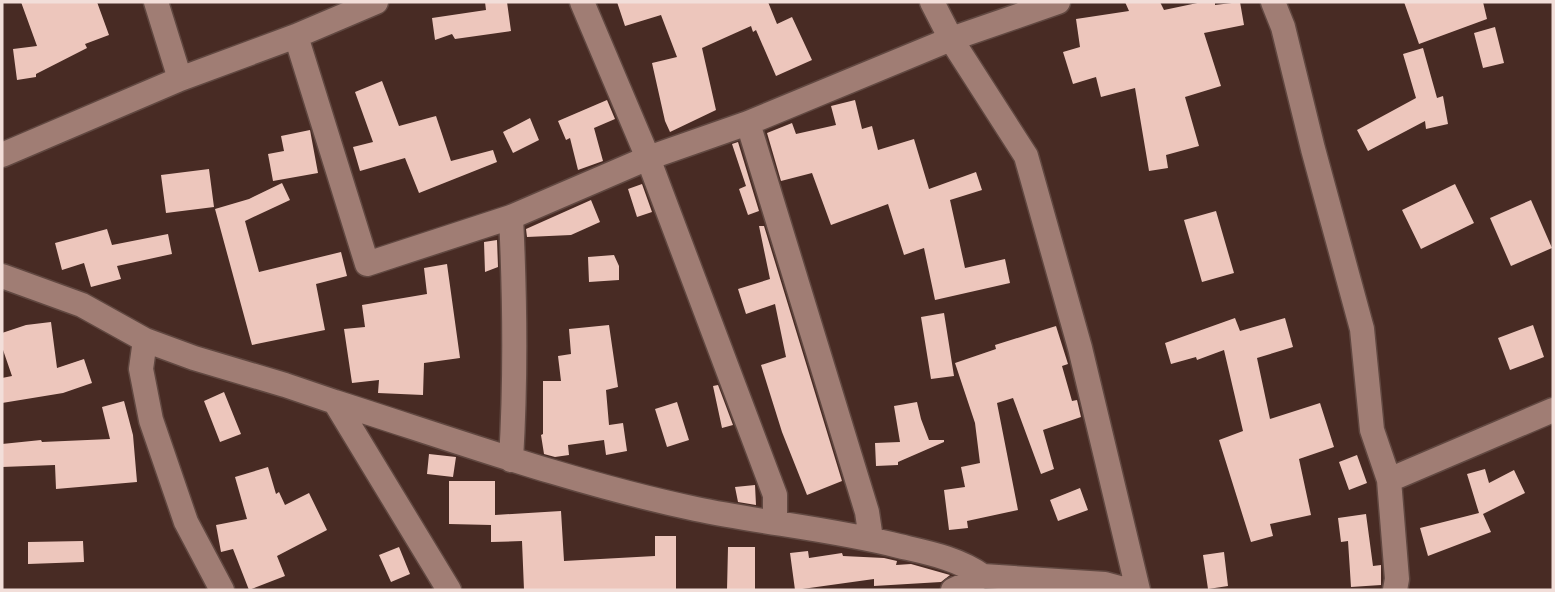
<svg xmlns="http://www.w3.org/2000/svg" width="1555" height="592" font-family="'Alegreya Sans',sans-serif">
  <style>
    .building { fill: #edc6bc }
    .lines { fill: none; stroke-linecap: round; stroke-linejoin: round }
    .minor-casing { stroke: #614841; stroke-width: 27 }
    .minor { stroke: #a07d74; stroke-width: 24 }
  </style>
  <rect width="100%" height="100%" fill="#482b24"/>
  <path class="building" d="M21 2H97L109 35 85 44 87 48 36 74V77L17 80 13 49 37 46Z
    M485 2H507L511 31 455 39 452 34 435 40 432 18 486 10Z
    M617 2H768L777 24 792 17 812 60 776 76 756 30 753 32 751 26 702 48 716 110 670 132 665 121 652 63 677 57 661 15 625 26Z
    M1125 2H1160L1164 10 1202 2H1215V5L1240 2 1244 25 1204 33 1221 86 1185 97 1199 146 1166 155 1168 168 1149 171 1135 88 1101 97 1096 77 1073 84 1063 52 1080 47 1076 19 1129 11Z
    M1404 2H1483L1487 19 1419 44Z
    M1495 27 1504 63 1483 68 1474 33Z
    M1423 48 1437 98 1443 96 1448 124 1426 129 1425 121 1368 151 1357 130 1416 98 1403 54Z
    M382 81 399 126 436 116 451 161 493 150 497 162 419 193 405 158 360 171 353 147 373 142 355 92Z
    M607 100 615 119 594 128 603 161 578 170 570 138 566 140 558 121Z
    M855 100 862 129 872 126 878 150 914 139 929 189 976 172 982 190 950 200 965 268 1005 259 1010 283 935 300 924 248 904 255 888 204 831 225 812 173 781 181 767 133 792 123 796 134 836 125 831 106Z
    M530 118 539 140 513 153 503 132Z
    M310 130 318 173 273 181 268 154 284 151 281 136Z
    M738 142 759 211 748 215 739 189 746 186 732 144Z
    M209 169 214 207 166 213 161 175Z
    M282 183 290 200 245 221 259 272 341 252 347 276 316 284 325 330 252 345 215 209 249 199Z
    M642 184 652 212 637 217 628 189Z
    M1455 184 1474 223 1421 249 1402 210Z
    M591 200 600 222 571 235 527 237 526 229Z
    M1531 200 1552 248 1511 266 1490 218Z
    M1216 211 1234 273 1202 282 1184 220Z
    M759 226H764L842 481 807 495 782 432 761 365 786 357 775 304 746 314 738 289 770 279Z
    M107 229 112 245 168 234 172 254 117 266 121 279 91 287 84 263 62 270 55 243Z
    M497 240 498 267 485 272 484 242Z
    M614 255 619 266V280L589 282 588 257Z
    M447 264 460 358 424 363 423 395 378 393 379 380 352 383 344 329 365 327 362 305 427 294 424 268Z
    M944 313 954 376 931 379 921 317Z
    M1235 318 1240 331 1285 318 1293 347 1257 358 1270 419 1320 403 1334 447 1299 459 1311 515 1270 524 1273 536 1251 542 1219 440 1243 431 1224 350 1197 360 1196 357 1171 364 1165 343Z
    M51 322 57 368 84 359 92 383 63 393 2 403V378L12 376 2 347V333L26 325Z
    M609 325 618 387 606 390 609 425 623 423 627 451 606 455 604 440 568 445 569 455 555 457 544 454 541 435 543 434V381H561L558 356 571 354 569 329Z
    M1533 325 1544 357 1510 370 1498 338Z
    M1056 326 1068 364 1062 366 1072 401 1077 400 1081 417 1043 430 1054 469 1041 474 1013 398 997 403 1018 510 967 521 968 528 949 530 944 490 965 487 961 467 980 463 975 423 955 363 996 349 995 345Z
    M718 385 733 425 722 428 713 386Z
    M224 392 241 434 220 442 204 401Z
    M124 401 133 435 137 482 56 489 55 465 2 467V444L41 440 42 442 110 439 102 407Z
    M677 402 689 440 667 447 655 409Z
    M917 402 921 419 929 440H944V442L898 462V465L876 466 875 443 900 442 894 406Z
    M429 454 456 457 453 477 427 474Z
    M1357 455 1367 483 1349 490 1339 462Z
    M268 467 276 494 279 492 285 505 309 493 327 530 277 556 285 576 249 590 233 549 221 552 216 525 247 519 235 477Z
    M1485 469 1489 483 1514 470 1525 493 1483 514 1491 532 1428 556 1420 528 1479 513 1467 474Z
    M449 481H495V515L561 511 564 561 655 556V536H676V590H524L522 541 491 542V525L449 524Z
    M755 485 756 505 738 502 735 487Z
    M1080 488 1088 510 1058 521 1050 500Z
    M1366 514 1373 566 1381 565V585L1351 587 1348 541 1341 542 1338 518Z
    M83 541 84 562 28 564V542Z
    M399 547 410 574 391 582 379 555Z
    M728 547H755V590H727Z
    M808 551 809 558 842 553 843 556 884 558 897 561 896 565 911 564 950 575 941 582 874 586V579L795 590 790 553Z
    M1224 552 1228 586 1208 589 1203 555Z"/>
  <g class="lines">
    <defs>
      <path id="minor" d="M156 2 180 79
        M582 2 648 158 775 495V522
        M932 2 951 39 1026 156 1080 348 1138 590
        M1273 2 1283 27 1313 149 1362 329 1372 430 1389 480 1397 579 1395 590
        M296 36 367 264 511 217 648 158 748 123 951 39 1058 2
        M748 123 867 512 871 539
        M2 155 180 79 296 36 376 2
        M2 276 82 305 145 340 194 358 285 385 335 402 449 590
        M145 340 141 369 151 420 186 522 222 590
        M335 402C454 440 573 483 696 509 763 523 832 529 899 546 929 553 957 558 983 576
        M511 460C516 378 515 299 511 217
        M1389 480 1553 410
        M953 590 983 576 1105 584 1127 590"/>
    </defs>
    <use href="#minor" class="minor-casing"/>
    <use href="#minor" class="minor"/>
  </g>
  <rect width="1555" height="592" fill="none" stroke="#f2ded9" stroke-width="7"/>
</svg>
